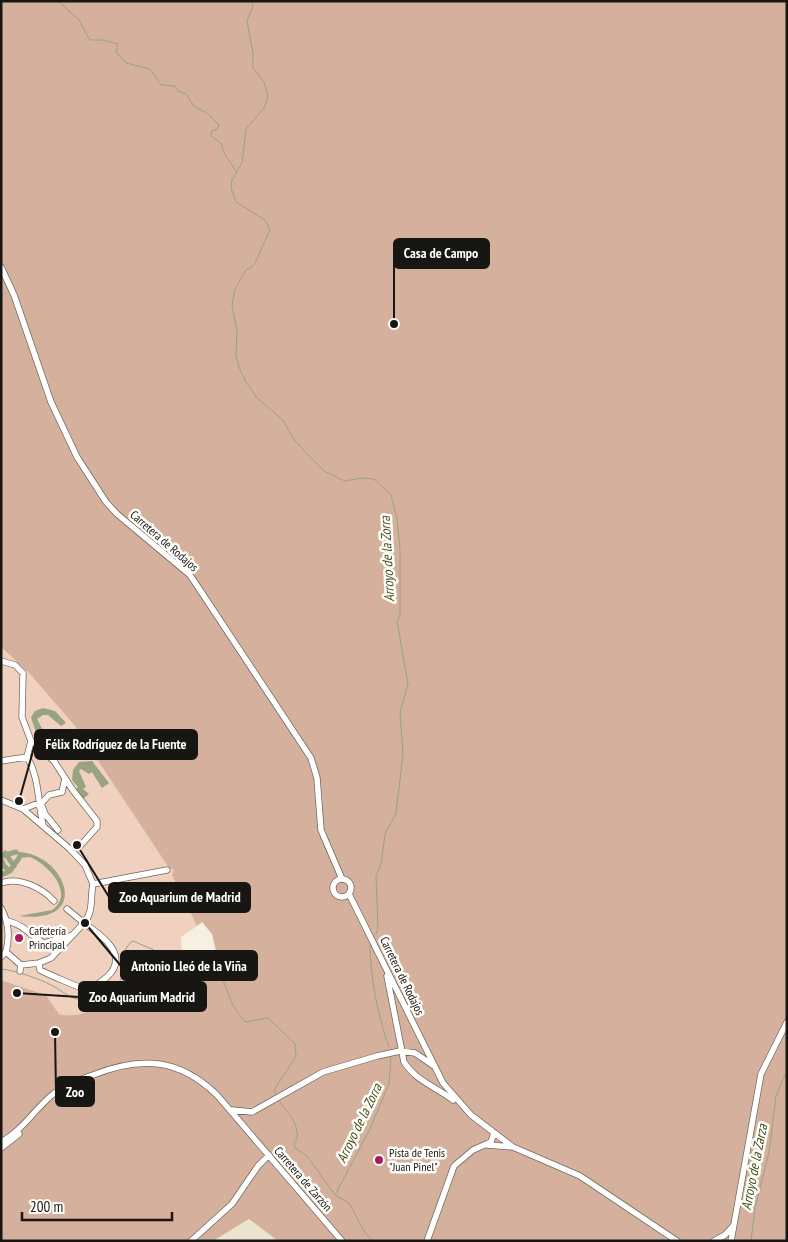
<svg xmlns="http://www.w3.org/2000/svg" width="788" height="1242" font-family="'PT Sans Narrow',sans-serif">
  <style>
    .built { fill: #ece3cf }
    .green { fill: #f0d0be }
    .forest { fill: #d5b19d }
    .water { fill: #97a381 }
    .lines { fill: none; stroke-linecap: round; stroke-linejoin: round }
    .stream { stroke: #97a381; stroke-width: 1 }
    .canal { stroke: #97a381; stroke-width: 5 }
    .street-casing { stroke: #6f6a5f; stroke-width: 7 }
    .street { stroke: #fff; stroke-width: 5.5 }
    .poi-dot { fill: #a61b61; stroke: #fffefb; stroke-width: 2 }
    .labels { text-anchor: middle; stroke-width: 5; stroke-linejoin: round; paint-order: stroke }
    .street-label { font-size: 12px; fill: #181612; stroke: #fffefb }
    .poi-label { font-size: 12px; fill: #181612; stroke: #fffefb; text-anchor: start }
    .water-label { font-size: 14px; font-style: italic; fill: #41501a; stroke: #fffefb }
    .leader { fill: none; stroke: #181612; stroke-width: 2 }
    .callout-dot { fill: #181612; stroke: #fffefb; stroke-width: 2 }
    .callout { fill: #181612; stroke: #181612; stroke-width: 2 }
    .callout-label { font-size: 14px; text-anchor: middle; font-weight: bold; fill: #fff }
  </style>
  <rect width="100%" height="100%" fill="#f6f0e3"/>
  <path class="built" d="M249 1219 278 1241H213Z"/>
  <path class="green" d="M1 647 29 673 75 726 169 867 174 870 181 893 197 926 181 937 182 953 138 986 130 976C109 997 92 1021 59 1014L46 995 1 980Z"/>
  <path class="forest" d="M1 1H787V1241H278L249 1219 213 1241H1V980L46 995 59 1014C92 1021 109 996 131 976L139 986 182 953 195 962 216 951 212 934 202 922 197 926 172 875 174 870 169 868 75 726 29 673 1 647Z"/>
  <path class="water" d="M43 708 55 711 66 723 61 726 48 715H43L37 719 46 736 57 738 62 734 63 737 59 743 49 744 37 736 31 717 35 711Z
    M92 761 109 783 102 788 92 772 89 774 81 769 79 771 86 787 83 789 89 794 83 799 75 790 78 787 72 780 73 770 79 762Z
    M16 852C64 851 95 925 19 916L52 910C76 893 47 864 30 857L19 858Z"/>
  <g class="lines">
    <path class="stream" d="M58 1 79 20 90 40H103L118 44 116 52 126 63 150 69 161 85 175 86 178 91 186 94 194 106 208 114 219 125 217 129 212 131 211 136 221 143 224 153 236 171
      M251 1 253 6 247 21 253 53V68L264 82 268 96 264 108 246 129 242 163 232 180 231 188 236 202 265 220 270 230 254 265 246 270 235 289 232 305 237 331 236 356 239 367 246 382 257 398 283 420 295 441 324 471 345 481 362 478 374 479 391 495 397 519 400 548V616L397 621 408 684 400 713 403 754 396 813 385 834 381 864 376 876 378 929 376 934
      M787 782V794
      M370 945C370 976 378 1017 389 1047
      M1 969C14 970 40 979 51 985 65 992 71 1002 88 999
      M91 999C104 994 121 985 125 971 128 960 120 949 133 941L154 950 163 960 178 963 212 961 218 967 233 1006 245 1022 268 1018 295 1044 296 1056 274 1090 277 1096
      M279 1100C287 1114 299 1121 297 1139L294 1142 295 1148 307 1156 335 1195 349 1203 364 1231 373 1241
      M336 1193 369 1131 389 1084 391 1057
      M751 1241 755 1208 769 1152 776 1096 787 1070"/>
    <path class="canal" d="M5 853 14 866
      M1 856 16 852
      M1 859 4 866 10 871
      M1 875 10 871 19 858"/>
    <defs>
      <path id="street" d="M1 267 14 295 51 402 77 457 106 502 117 514 190 575 311 758 317 778 321 830 342 879
        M1 661 15 665 23 673 22 717 31 741 27 757 1 761
        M27 757C39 776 38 802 43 825
        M1 800 23 809 70 849 80 846 97 827V821L72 789 54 761 31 741
        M39 806 49 795 62 792 65 778
        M42 806 45 814 58 830
        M23 809 39 803
        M70 849 85 865 93 884
        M333 888a9 9 0 1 1 18 0a9 9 0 1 1-18 0Z
        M1 883C19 876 42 888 54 901
        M349 894 443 1083 471 1115 513 1147 580 1176 677 1241
        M1 908C9 922 10 936 6 952
        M67 909 84 923C94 911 90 898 93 884L167 870
        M8 921C26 926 29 935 44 943L70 936
        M1 957 6 952 21 965
        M20 971 21 965 39 963 40 970C46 973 81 989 87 989 94 988 102 981 107 977 131 955 100 934 84 923L51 958 39 963
        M387 976 404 1062C416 1081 436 1087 453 1100
        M232 1110 252 1112 323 1072 377 1056 400 1051 415 1053 434 1066
        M1 1142C22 1131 34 1110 52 1095 64 1085 79 1080 93 1075 141 1056 179 1058 217 1095L342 1241
        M487 1145 513 1147
        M1 1148 19 1134
        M191 1241 232 1204 258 1166 269 1155
        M427 1241 454 1166 473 1150 491 1142 494 1133
        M714 1241 725 1235 733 1226
        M731 1241 761 1074 787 1022"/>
    </defs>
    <use href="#street" class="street-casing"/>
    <use href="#street" class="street"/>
  </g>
  <g class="poi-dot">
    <circle cx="19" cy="938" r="5"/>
    <circle cx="379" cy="1160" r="5"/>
  </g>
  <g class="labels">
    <g class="street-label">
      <text transform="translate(164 541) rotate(41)" y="4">Carretera de Rodajos</text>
      <text transform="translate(402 976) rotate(64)" y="4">Carretera de Rodajos</text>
      <text transform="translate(303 1179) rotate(49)" y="4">Carretera de Zarzón</text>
    </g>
    <g class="poi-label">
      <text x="29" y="935">Cafetería<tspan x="29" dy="14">Principal</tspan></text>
      <text x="389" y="1157">Pista de Tenis<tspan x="389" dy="14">"Juan Pinel"</tspan></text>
    </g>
    <g class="water-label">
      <text transform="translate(387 559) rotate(-93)" y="5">Arroyo de la Zorra</text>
      <text transform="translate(359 1123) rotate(-64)" y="5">Arroyo de la Zorra</text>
      <text transform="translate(754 1167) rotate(-79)" y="5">Arroyo de la Zarza</text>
    </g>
  </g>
  <path class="leader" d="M394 324L394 253M19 801L35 744M77 845L109 897M85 923L121 966M17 993L79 997M55 1032L56 1092"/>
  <g class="callout-dot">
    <circle cx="394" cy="324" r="5"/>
    <circle cx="19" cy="801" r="5"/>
    <circle cx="77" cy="845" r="5"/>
    <circle cx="85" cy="923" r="5"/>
    <circle cx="17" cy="993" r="5"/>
    <circle cx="55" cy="1032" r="5"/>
  </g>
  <g class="callout">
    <rect x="394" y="239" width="95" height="29" rx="5"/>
    <rect x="35" y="730" width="162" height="29" rx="5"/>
    <rect x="109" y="883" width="141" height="29" rx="5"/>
    <rect x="121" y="951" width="136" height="29" rx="5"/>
    <rect x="79" y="982" width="127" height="29" rx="5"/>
    <rect x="56" y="1077" width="38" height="29" rx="5"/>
  </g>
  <g class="callout-label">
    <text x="441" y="258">Casa de Campo</text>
    <text x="116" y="749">Félix Rodríguez de la Fuente</text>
    <text x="180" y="902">Zoo Aquarium de Madrid</text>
    <text x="189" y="971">Antonio Lleó de la Viña</text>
    <text x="142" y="1002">Zoo Aquarium Madrid</text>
    <text x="75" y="1097">Zoo</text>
  </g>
  <rect width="788" height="1242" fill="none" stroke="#181612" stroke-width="5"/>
  <path d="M22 1212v8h150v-8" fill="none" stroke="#181612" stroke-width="2.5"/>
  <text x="30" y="1212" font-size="15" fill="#181612" stroke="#fffefb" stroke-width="4" paint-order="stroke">200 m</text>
</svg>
